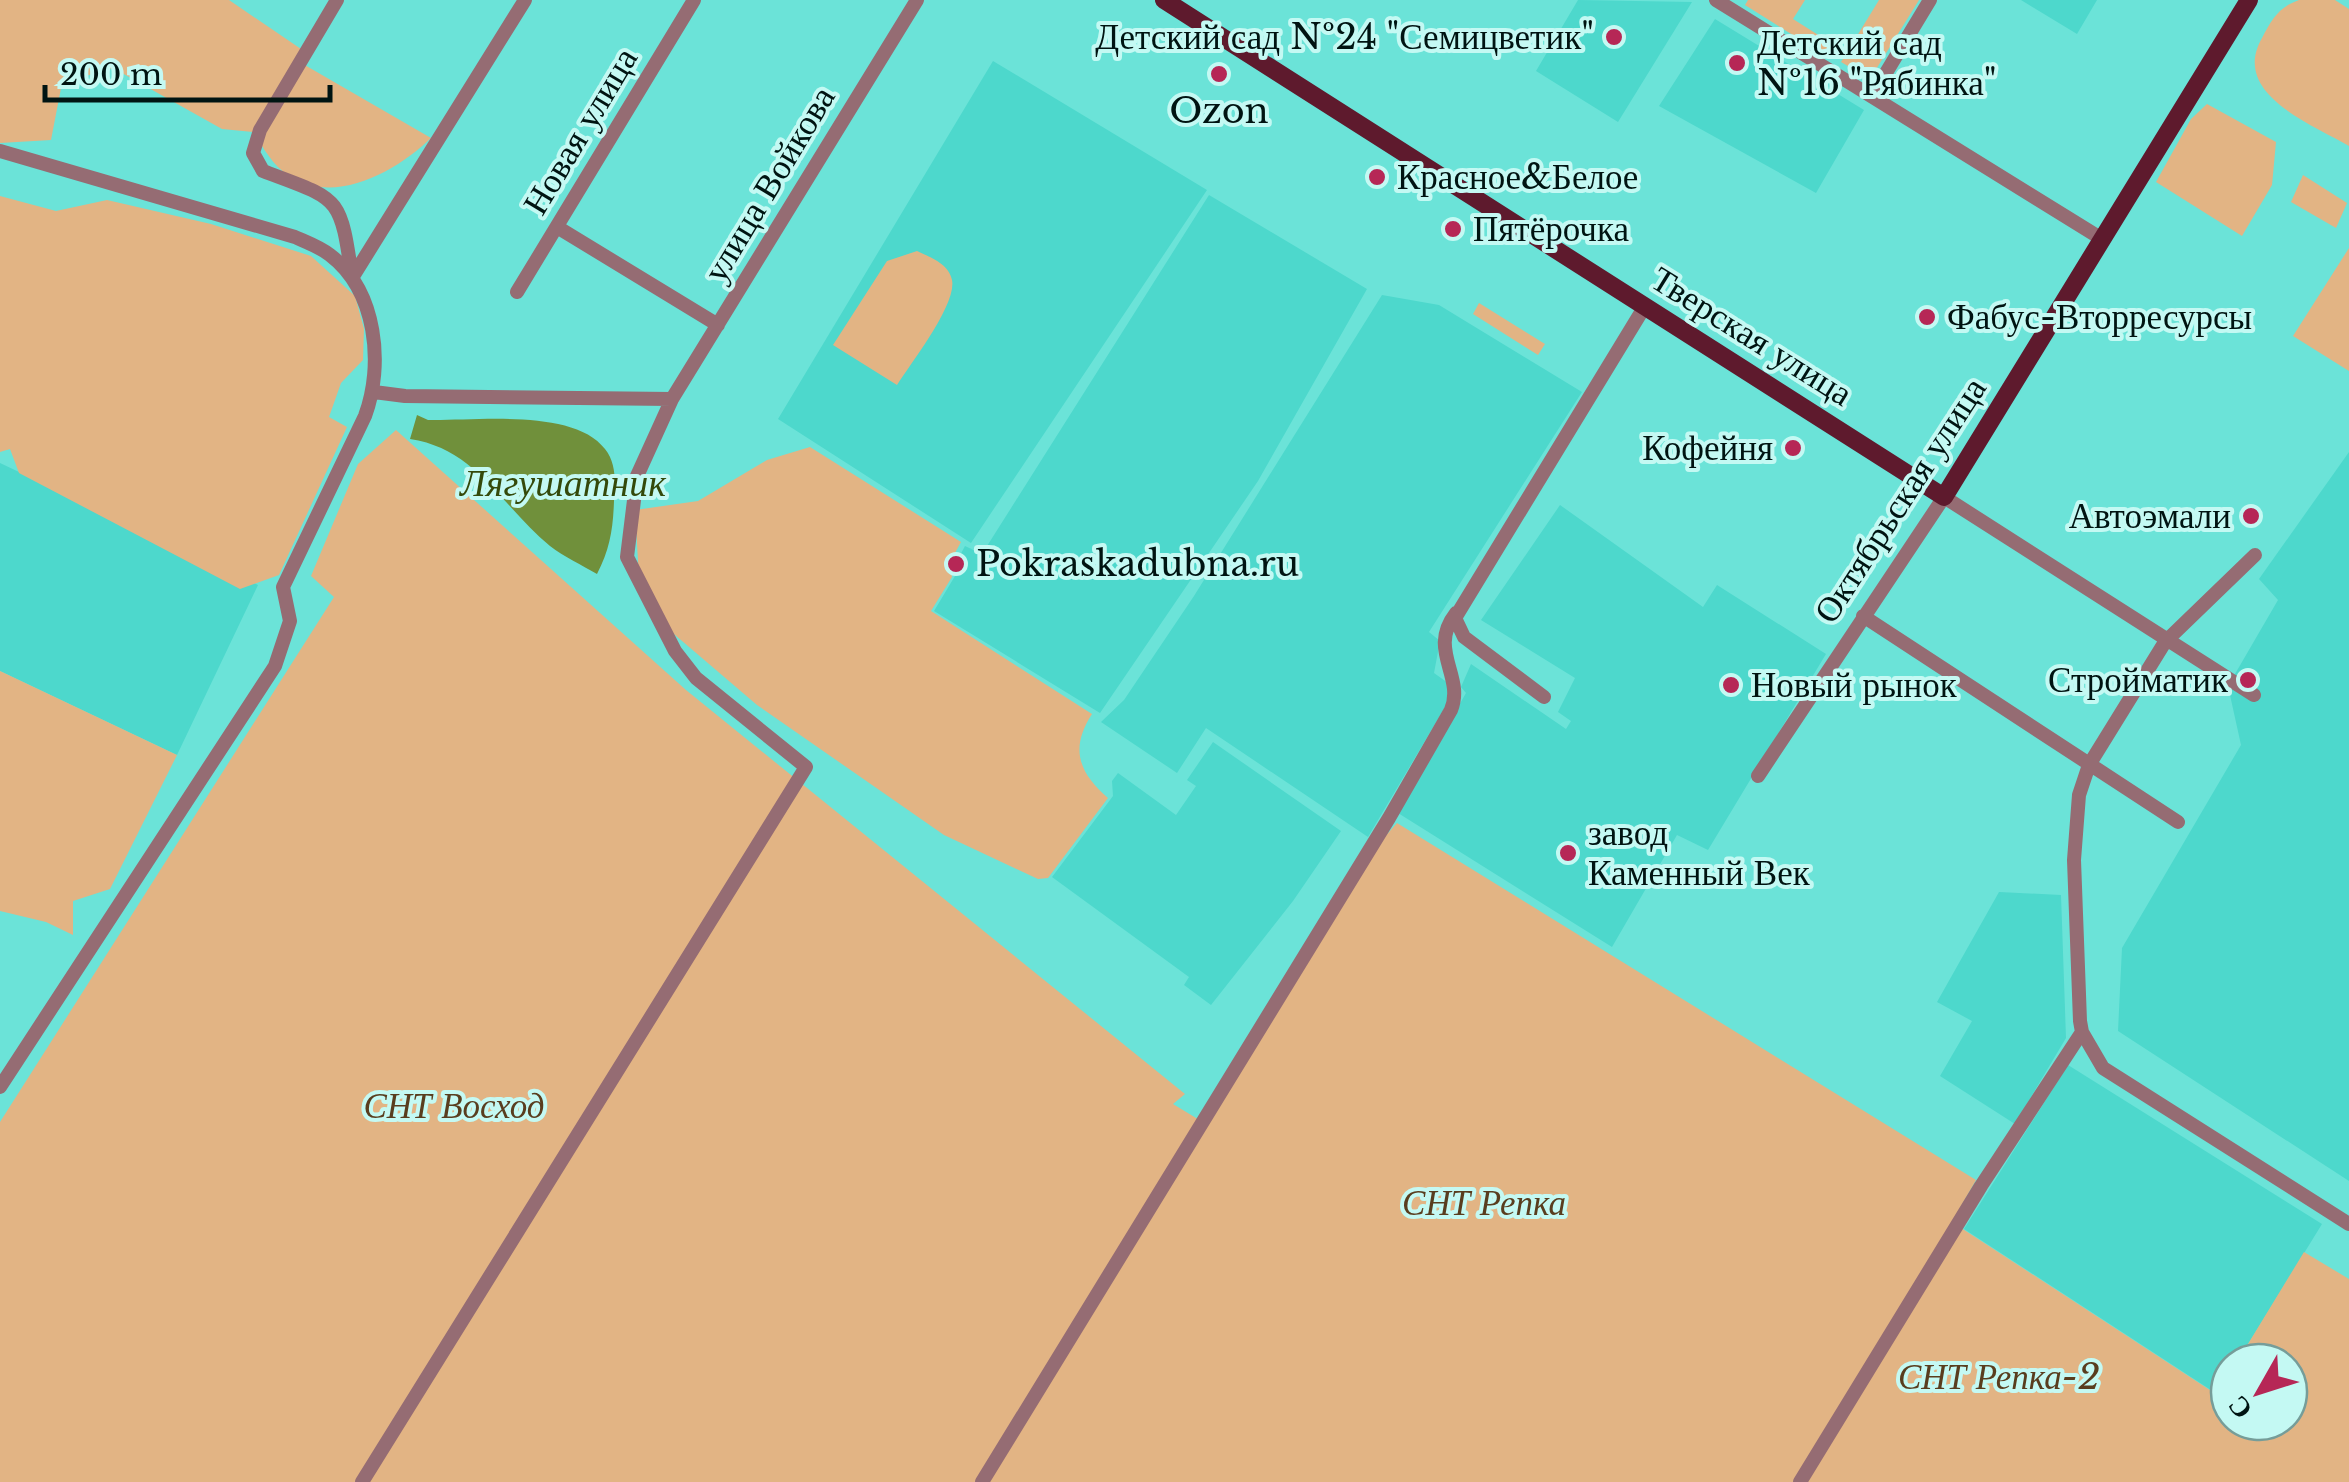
<svg xmlns="http://www.w3.org/2000/svg" width="2349" height="1482" font-family="'Libre Baskerville',serif">
  <style>
    .built { fill: #4dd8cc }
    .green { fill: #e2b484 }
    .water { fill: #70903b }
    .lines { fill: none; stroke-linecap: round; stroke-linejoin: round }
    .minor { stroke: #956c73; stroke-width: 14 }
    .major { stroke: #5e1a2d; stroke-width: 18 }
    .poi-dot { fill: #b62756; stroke: #c4f9f3; stroke-width: 4 }
    .labels { text-anchor: middle; stroke-width: 8; stroke-linejoin: round; paint-order: stroke }
    .poi-label { font-size: 35px; fill: #001412; stroke: #c4f9f3; text-anchor: start }
    .street-label { font-size: 35px; fill: #001412; stroke: #c4f9f3 }
    .park-label { font-size: 35px; font-style: italic; fill: #593d1e; stroke: #c4f9f3 }
    .water-label { font-size: 38px; font-style: italic; fill: #34490a; stroke: #c4f9f3 }
  </style>
  <rect width="100%" height="100%" fill="#6be3d8"/>
  <path class="built" d="M1578 0 1692 2 1618 122 1536 71Z
    M2021 0H2097L2077 34Z
    M1715 19 1864 110 1816 193 1659 106Z
    M993 61 1207 190 971 543 778 419Z
    M1209 195 1367 289 1258 481 1100 713 934 611 958 571 957 561 965 546 982 554Z
    M1382 295 1439 305 1582 392 1429 632 1440 641 1434 673 1448 683V702L1368 837 1206 728 1177 773 1101 722 1124 700 1194 596Z
    M2349 452V1181L2118 1031 2122 948 2241 745 2228 686 2278 600 2259 579Z
    M0 463 258 585 177 755 0 671Z
    M1560 505 1703 607 1717 585 1826 654 1708 850 1677 835 1612 947 1398 813 1466 693 1461 687 1471 664 1566 729 1571 721 1558 712 1575 678 1481 620Z
    M1213 742 1341 831 1293 901 1211 1005 1184 985 1189 977 1052 877 1113 796 1112 781 1118 773 1176 815 1196 786 1187 780Z
    M1999 892 2061 895 2066 1038 2015 1124 1940 1076 1972 1021 1937 1002Z
    M2068 1065 2322 1224 2237 1362H2229V1374L2217 1394 1964 1229Z"/>
  <path class="green" d="M0 0H229L301 49 303 64 431 138C397 171 334 207 288 175 272 165 263 147 253 132L222 129 113 68 62 83 51 140 0 143Z
    M1748 0H1805L1793 19 1831 43 1823 54 1745 5Z
    M1879 0H1919L1870 79 1841 62Z
    M2299 0H2335L2349 9V146C2312 124 2230 94 2262 38 2272 19 2279 7 2299 0Z
    M2207 104 2276 142 2272 185 2242 236 2156 182 2191 119Z
    M2303 175 2347 203 2336 228 2291 202Z
    M0 196 56 211 107 200 211 224 311 256 355 296 364 329 363 360 341 383 329 417 347 427 279 575 240 589 19 473 10 449 0 452Z
    M2349 248V371L2293 336Z
    M917 251C930 257 949 264 952 280 957 304 911 363 897 385L833 345 887 261Z
    M1479 303 1545 344 1538 355 1473 314Z
    M396 430 686 690 1185 1094 1173 1104 1206 1124 1373 850 1397 823 1976 1180 1952 1222 2216 1394 2229 1374V1422H2289V1362H2237L2304 1252 2349 1279V1482H0V1122L334 597 311 576 358 464Z
    M810 447 961 542 950 562 952 577 931 611 1092 714C1070 748 1078 772 1108 798L1048 878 1038 879 944 835 757 705 661 623 639 578 635 510 698 501 767 460Z
    M0 671 177 755 110 889 73 901V935L46 922 0 911Z"/>
  <path class="water" d="M417 415 428 420C476 421 574 408 605 449 617 464 615 483 614 501 613 529 610 549 597 574 582 565 564 557 550 546 502 507 477 449 410 439Z"/>
  <g class="lines">
    <path class="minor" d="M337 0 260 130 253 153 263 171C340 200 340 194 352 277
      M1716 0 2102 239
      M1872 96 1930 0
      M0 151 295 237C306 242 320 247 330 255 377 291 384 365 365 416L283 587 290 621 275 666 0 1087
      M557 227 718 325
      M352 278 525 0
      M517 292 694 0
      M374 392 405 396 672 399
      M2255 555 2165 642 2089 765 2079 795 2074 860 2080 1021 2082 1032 2103 1068 2349 1224
      M1863 616 2178 822
      M1544 697 1464 637 1455 618 1645 306
      M1758 776 1944 497 2254 695
      M362 1482 806 767 696 678 675 651 627 557 637 476 672 399 917 0
      M982 1482 1389 818 1451 710C1465 676 1427 650 1456 613
      M1800 1482 1981 1186 2082 1032"/>
    <path class="major" d="M1164 0 1944 497 2249 0"/>
  </g>
  <g class="poi-dot">
    <circle cx="1614" cy="37" r="10"/>
    <circle cx="1737" cy="63" r="10"/>
    <circle cx="1219" cy="74" r="10"/>
    <circle cx="1377" cy="177" r="10"/>
    <circle cx="1453" cy="229" r="10"/>
    <circle cx="1927" cy="317" r="10"/>
    <circle cx="1793" cy="448" r="10"/>
    <circle cx="2251" cy="516" r="10"/>
    <circle cx="956" cy="564" r="10"/>
    <circle cx="2248" cy="680" r="10"/>
    <circle cx="1731" cy="685" r="10"/>
    <circle cx="1568" cy="853" r="10"/>
  </g>
  <g class="labels">
    <g class="poi-label">
      <text x="1594" y="49" text-anchor="end">Детский сад №24 "Семицветик"</text>
      <text x="1757" y="55">Детский сад<tspan x="1757" dy="40">№16 "Рябинка"</tspan></text>
      <text x="1219" y="123" text-anchor="middle">Ozon</text>
      <text x="1397" y="189">Красное&amp;Белое</text>
      <text x="1473" y="241">Пятёрочка</text>
      <text x="1947" y="329">Фабус-Вторресурсы</text>
      <text x="1773" y="460" text-anchor="end">Кофейня</text>
      <text x="2231" y="528" text-anchor="end">Автоэмали</text>
      <text x="976" y="576">Pokraskadubna.ru</text>
      <text x="2228" y="692" text-anchor="end">Стройматик</text>
      <text x="1751" y="697">Новый рынок</text>
      <text x="1588" y="845">завод<tspan x="1588" dy="40">Каменный Век</tspan></text>
    </g>
    <g class="street-label">
      <text transform="translate(580 131) rotate(-59)" y="12">Новая улица</text>
      <text transform="translate(769 184) rotate(-59)" y="12">улица Войкова</text>
      <text transform="translate(1752 336) rotate(32)" y="12">Тверская улица</text>
      <text transform="translate(1900 500) rotate(-57)" y="12">Октябрьская улица</text>
    </g>
    <g class="park-label">
      <text x="454" y="1118">СНТ Восход</text>
      <text x="1484" y="1215">СНТ Репка</text>
      <text x="1999" y="1389">СНТ Репка-2</text>
    </g>
    <g class="water-label">
      <text x="563" y="496">Лягушатник</text>
    </g>
  </g>
  <g transform="translate(2259 1392) rotate(231)"><circle r="48" fill="#c4f9f3" stroke="#769d99" stroke-width="2.5"/>
  <path d="M0-8L18 38L0 25L-18 38Z" fill="#b62756"/>
  <text y="-15" font-size="28" font-weight="bold" text-anchor="middle" fill="#001412">С</text>
  </g>
  <path d="M45 85v15h285v-15" fill="none" stroke="#001412" stroke-width="5"/>
  <text x="60" y="85" font-size="30" fill="#001412" stroke="#c4f9f3" stroke-width="8" paint-order="stroke">200 m</text>
</svg>
